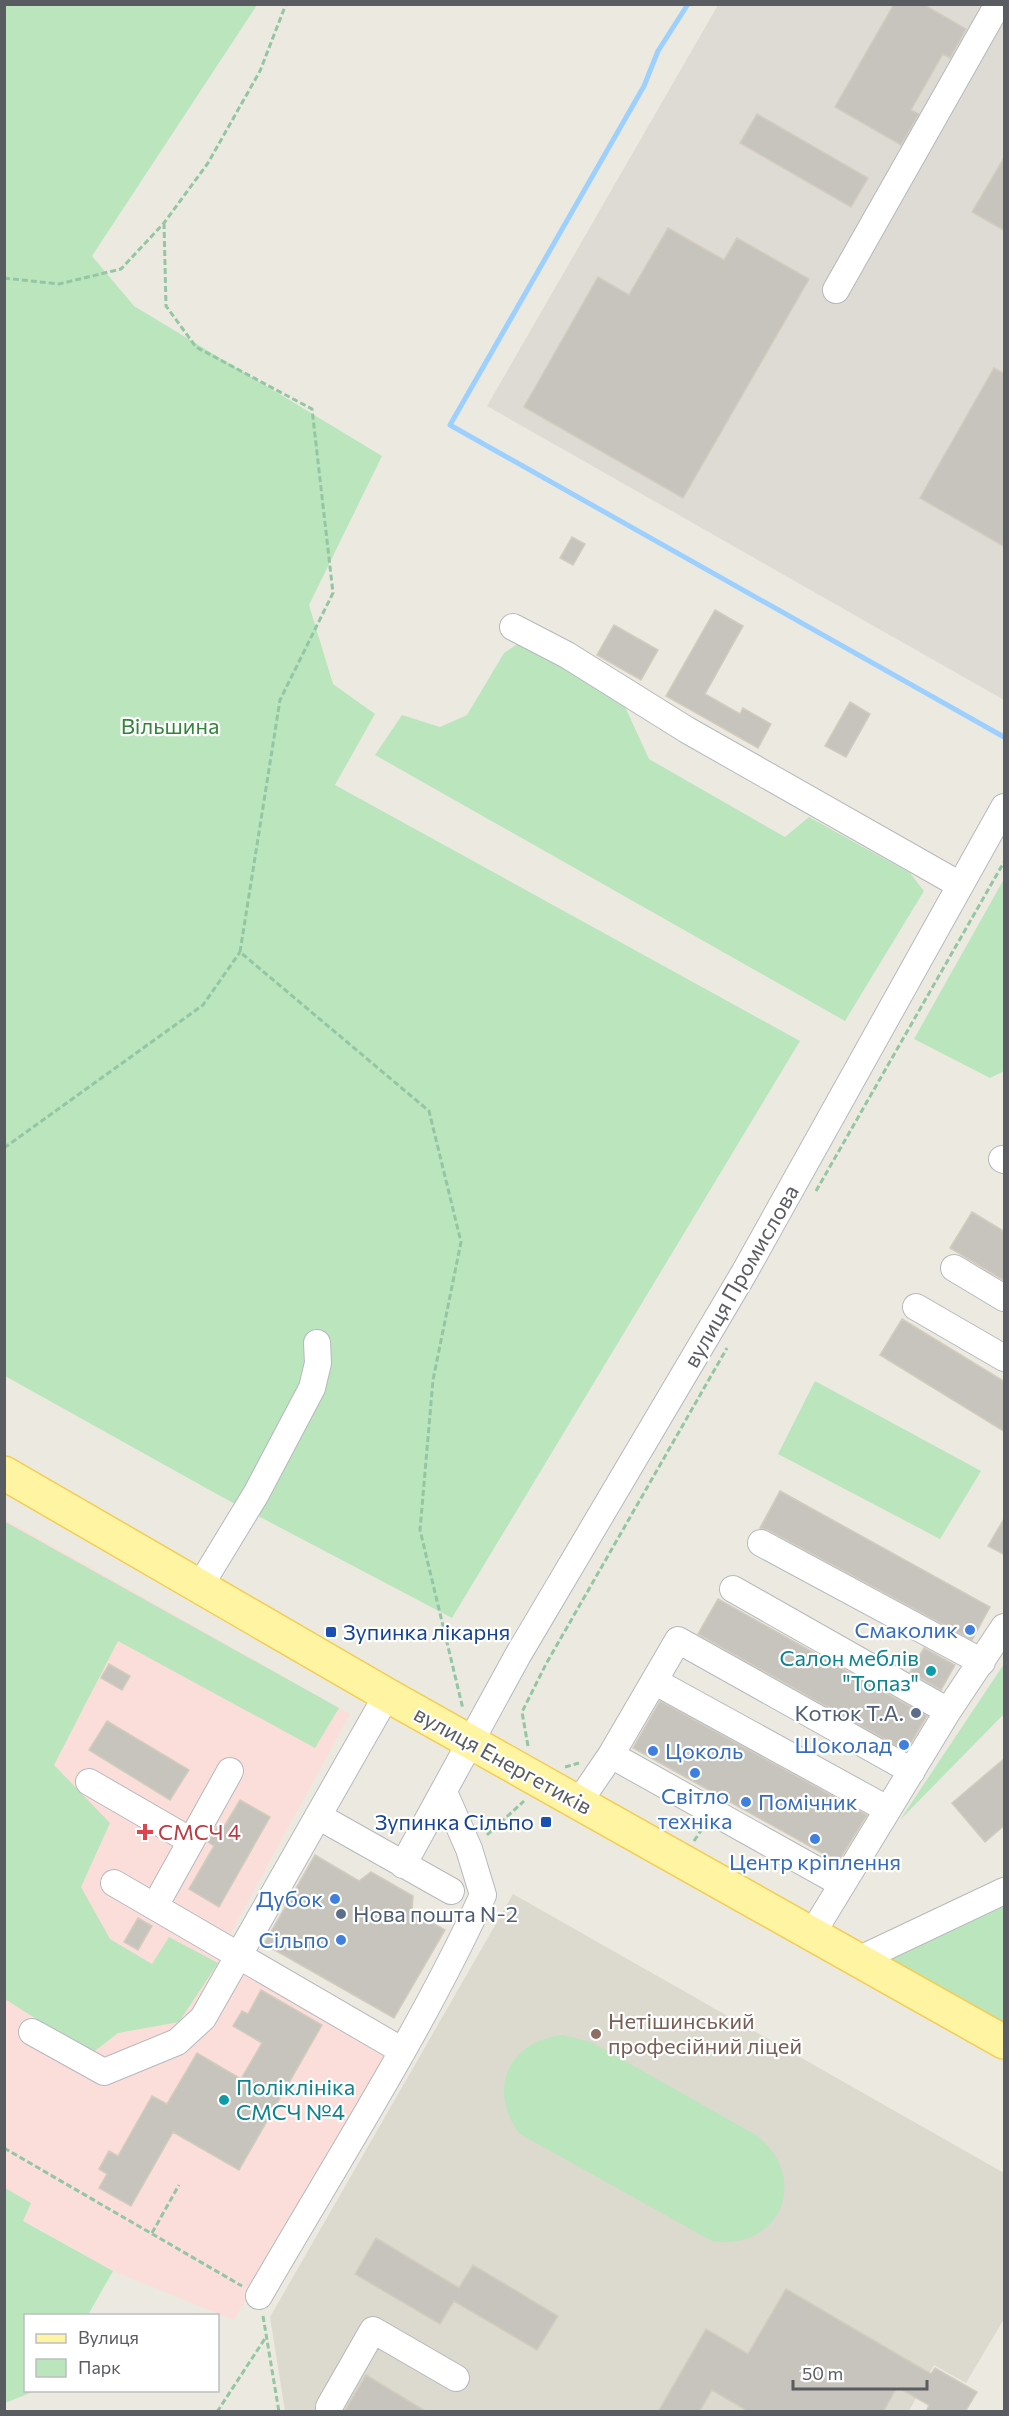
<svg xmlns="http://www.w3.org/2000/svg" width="1009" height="2416" font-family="Commissioner,sans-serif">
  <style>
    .industrial { fill: #dddbd4 }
    .education { fill: #dcd9ce }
    .medical { fill: #fbdeda }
    .green { fill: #bbe5bd }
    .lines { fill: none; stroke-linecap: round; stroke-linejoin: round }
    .stream { stroke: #9dd0ff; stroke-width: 5 }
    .building { fill: #c7c4bd; stroke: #d1ccbe; stroke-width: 1.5 }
    .minor-casing { stroke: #b6b8bd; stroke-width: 28 }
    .major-casing { stroke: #f3cd52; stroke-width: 36 }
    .path { stroke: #94c6a4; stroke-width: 3; stroke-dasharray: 6 3; stroke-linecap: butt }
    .minor { stroke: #fff; stroke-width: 26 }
    .major { stroke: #fff4a2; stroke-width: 33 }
    .shop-dot { fill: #3f7fe0; stroke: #fff; stroke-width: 2 }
    .transit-dot { fill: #1a4fb4; stroke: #fff; stroke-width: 2 }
    .culture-dot { fill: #0f9aa8; stroke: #fff; stroke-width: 2 }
    .service-dot { fill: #5c6f8a; stroke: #fff; stroke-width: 2 }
    .health-dot { fill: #e0444e; stroke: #fff; stroke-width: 2 }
    .education-dot { fill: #8d6e63; stroke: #fff; stroke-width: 2 }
    .labels { text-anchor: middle; stroke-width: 4.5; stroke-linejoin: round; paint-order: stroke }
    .park-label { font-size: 22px; fill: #33853b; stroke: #fff }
    .street-label { font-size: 22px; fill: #595c61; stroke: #fff }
    .shop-label { font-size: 22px; fill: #366cbe; stroke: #fff; text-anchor: end }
    .transit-label { font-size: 22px; fill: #164399; stroke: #fff; text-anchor: start }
    .culture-label { font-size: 22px; fill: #0d838f; stroke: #fff; text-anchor: end }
    .service-label { font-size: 22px; fill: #4e5e75; stroke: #fff; text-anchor: end }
    .health-label { font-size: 22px; fill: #be3a42; stroke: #fff; text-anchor: start }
    .education-label { font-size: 22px; fill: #785e54; stroke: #fff; text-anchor: start }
  </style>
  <rect width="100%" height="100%" fill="#eceae0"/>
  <path class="industrial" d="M718 5H1004V700L487 406Z"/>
  <path class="education" d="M513 1894 1004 2173V2319L966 2383 934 2365 909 2411H285L270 2317Z"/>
  <path class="medical" d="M5 1519 350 1714 221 1951 388 2050 234 2320 113 2271 5 2210Z"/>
  <path class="green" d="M5 5H257L92 256 134 306 382 456 309 605 333 684 375 714 335 785 800 1041 452 1618 222 1497 5 1376Z
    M522 641 621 698 649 759 785 837 809 817 910 873 924 891 845 1021 375 755 402 715 440 727 467 715 504 653Z
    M1004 879V1071L990 1078 914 1039Z
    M815 1381 981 1471 940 1539 778 1454Z
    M4 1521 339 1708 315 1748 118 1641 54 1765 110 1823 81 1887 110 1939 152 1964 169 1937 218 1963 179 2022 118 2033 91 2054 5 1999Z
    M1004 1664V1714L900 1820Z
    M1002 1905 1004 1907V2023L886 1957Z
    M562 2035 591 2042 756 2135C811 2177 781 2251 712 2241L520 2134C487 2091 507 2042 562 2035Z
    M5 2188 31 2203 23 2221 113 2271 88 2315 26 2316V2390L35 2391 5 2403Z"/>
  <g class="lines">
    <path class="stream" d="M688 4 658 51 644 86 450 425 1004 737"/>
  </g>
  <path class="building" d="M894 4H923L966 29 950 58 943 54 911 110 919 114 901 145 835 107Z
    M757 114 868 178 851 207 740 143Z
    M1005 156V231L972 212Z
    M668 228 724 260 737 238 809 279 683 498 524 407 598 277 629 295Z
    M994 368 1005 374V547L920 498Z
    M572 537 585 544 573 565 560 558Z
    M715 610 743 626 705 694 740 714 743 708 771 724 758 748 666 696Z
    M614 625 658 650 641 680 597 655Z
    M850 702 870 714 846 757 825 746Z
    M972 1212 1005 1232V1281L950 1248Z
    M902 1319 1005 1382V1432L880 1355Z
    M780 1491 990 1607 972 1640 768 1530 760 1528Z
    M1005 1517V1555L988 1546Z
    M718 1599 927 1716 906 1751 698 1634Z
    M924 1648 955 1665 941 1690 910 1672Z
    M109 1664 130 1676 122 1690 101 1678Z
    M660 1701 867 1815 838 1862 633 1748Z
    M107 1721 189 1770 170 1800 89 1750Z
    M1005 1758V1825L985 1842 952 1803Z
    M240 1800 270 1817 219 1907 189 1889 214 1846 208 1842 217 1827 222 1830Z
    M315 1855 359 1881 371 1872 413 1896 412 1911 445 1930 394 2018 264 1944Z
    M138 1918 152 1926 138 1950 124 1942Z
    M261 1990 322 2025 239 2170 173 2132 131 2206 99 2188 107 2174 99 2169 109 2151 118 2156 152 2096 167 2104 197 2053 241 2079 262 2043 233 2026 242 2011 248 2014Z
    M376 2238 459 2288 473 2265 558 2316 537 2350 454 2301 440 2324 355 2274Z
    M786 2289 931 2374 935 2368 977 2392 965 2412H926L929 2405 897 2387 883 2412H749L712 2390 699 2412H658L706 2329 748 2354Z
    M366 2375 427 2412H344Z"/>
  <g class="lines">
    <defs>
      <path id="minor" d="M836 290 998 4
        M513 627 567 655 687 730 960 885
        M1002 1159 1004 1160
        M954 1268 1004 1298
        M916 1307 1004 1358
        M761 1543 982 1662
        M200 1586 256 1494 312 1388 318 1363 317 1343
        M733 1589 948 1711 812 1934
        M654 1681 887 1809
        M948 1711 1004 1627
        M611 1755 842 1884
        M89 1782 191 1841
        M579 1802 611 1755 678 1640 912 1771
        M318 1816 451 1891
        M403 1865 518 1655 744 1273 1004 807
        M114 1883 401 2050
        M155 1906 230 1771
        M858 1960 1004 1891
        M32 2032 104 2072 177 2042 203 2018 387 1695
        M259 2296C334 2166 421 2031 483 1895L469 1849 444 1792
        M329 2412V2407L373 2330 456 2378"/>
      <path id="major" d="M4 1473 387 1695 1004 2042"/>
    </defs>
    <use href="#minor" class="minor-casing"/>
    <use href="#major" class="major-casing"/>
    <path class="path" d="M164 223 166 306 196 347 312 409 333 593 280 700 240 952 429 1111 461 1242 433 1380 420 1530 463 1709
      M4 278 59 284 121 269 164 223 208 163 260 71 286 4
      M4 1148 203 1005 240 952
      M816 1191 1004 862
      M528 1746 522 1712 546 1664 727 1348
      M565 1767 579 1763
      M487 1835 524 1801
      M694 1841 702 1829
      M4 2148 242 2286
      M152 2233 179 2185
      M263 2316 279 2412
      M217 2412 266 2337"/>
    <use href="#minor" class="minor"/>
    <use href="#major" class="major"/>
  </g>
  <g class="shop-dot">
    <circle cx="970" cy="1630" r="6"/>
    <circle cx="904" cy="1745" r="6"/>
    <circle cx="653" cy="1751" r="6"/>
    <circle cx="695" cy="1773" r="6"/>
    <circle cx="746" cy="1802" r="6"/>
    <circle cx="815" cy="1839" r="6"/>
    <circle cx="335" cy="1899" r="6"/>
    <circle cx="341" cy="1940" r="6"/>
  </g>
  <g class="transit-dot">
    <rect x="325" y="1626" width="12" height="12" rx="3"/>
    <rect x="540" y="1816" width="12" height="12" rx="3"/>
  </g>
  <g class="culture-dot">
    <circle cx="931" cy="1671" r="6"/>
    <circle cx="224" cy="2100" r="6"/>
  </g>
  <g class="service-dot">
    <circle cx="916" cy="1713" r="6"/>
    <circle cx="341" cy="1914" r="6"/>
  </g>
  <path class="health-dot" d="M142 1823h6v6h6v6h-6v6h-6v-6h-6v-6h6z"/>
  <circle class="education-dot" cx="596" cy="2034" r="6"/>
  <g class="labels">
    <g class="park-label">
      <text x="170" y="734">Вільшина</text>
    </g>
    <g class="street-label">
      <text transform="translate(741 1276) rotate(-60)" y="8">вулиця Промислова</text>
      <text transform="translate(503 1760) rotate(29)" y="8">вулиця Енергетиків</text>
    </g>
    <g class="shop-label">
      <text x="958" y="1638">Смаколик</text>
      <text x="892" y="1753">Шоколад</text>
      <text x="665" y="1759" text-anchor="start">Цоколь</text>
      <text x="695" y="1804" text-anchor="middle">Світло<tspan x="695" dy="25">техніка</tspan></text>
      <text x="758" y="1810" text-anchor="start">Помічник</text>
      <text x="815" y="1870" text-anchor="middle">Центр кріплення</text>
      <text x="323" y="1907">Дубок</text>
      <text x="329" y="1948">Сільпо</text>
    </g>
    <g class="transit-label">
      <text x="343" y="1640">Зупинка лікарня</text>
      <text x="534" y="1830" text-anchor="end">Зупинка Сільпо</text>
    </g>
    <g class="culture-label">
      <text x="919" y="1666">Салон меблів<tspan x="919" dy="25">"Топаз"</tspan></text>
      <text x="236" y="2095" text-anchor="start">Поліклініка<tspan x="236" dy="25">СМСЧ №4</tspan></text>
    </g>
    <g class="service-label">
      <text x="904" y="1721">Котюк Т.А.</text>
      <text x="353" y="1922" text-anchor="start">Нова пошта N-2</text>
    </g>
    <g class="health-label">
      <text x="158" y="1840">СМСЧ 4</text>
    </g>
    <g class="education-label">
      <text x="608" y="2029">Нетішинський<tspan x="608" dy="25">професійний ліцей</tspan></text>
    </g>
  </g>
  <rect width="1009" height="2416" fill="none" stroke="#595c61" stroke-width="12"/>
  <rect x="24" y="2314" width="195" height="78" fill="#ffffff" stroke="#bdbec0" stroke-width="1.5"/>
  <rect x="36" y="2334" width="30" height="9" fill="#fff4a2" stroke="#bdbec0" stroke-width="1.5"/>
  <text x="78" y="2344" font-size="18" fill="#595c61">Вулиця</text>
  <rect x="36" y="2359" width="30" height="18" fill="#bbe5bd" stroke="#bdbec0" stroke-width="1.5"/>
  <text x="78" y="2374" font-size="18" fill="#595c61">Парк</text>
  <path d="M793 2380v9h134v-9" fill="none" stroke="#595c61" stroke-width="3"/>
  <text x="802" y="2380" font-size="18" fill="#595c61" stroke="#ffffff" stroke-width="4.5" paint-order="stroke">50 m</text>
</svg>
